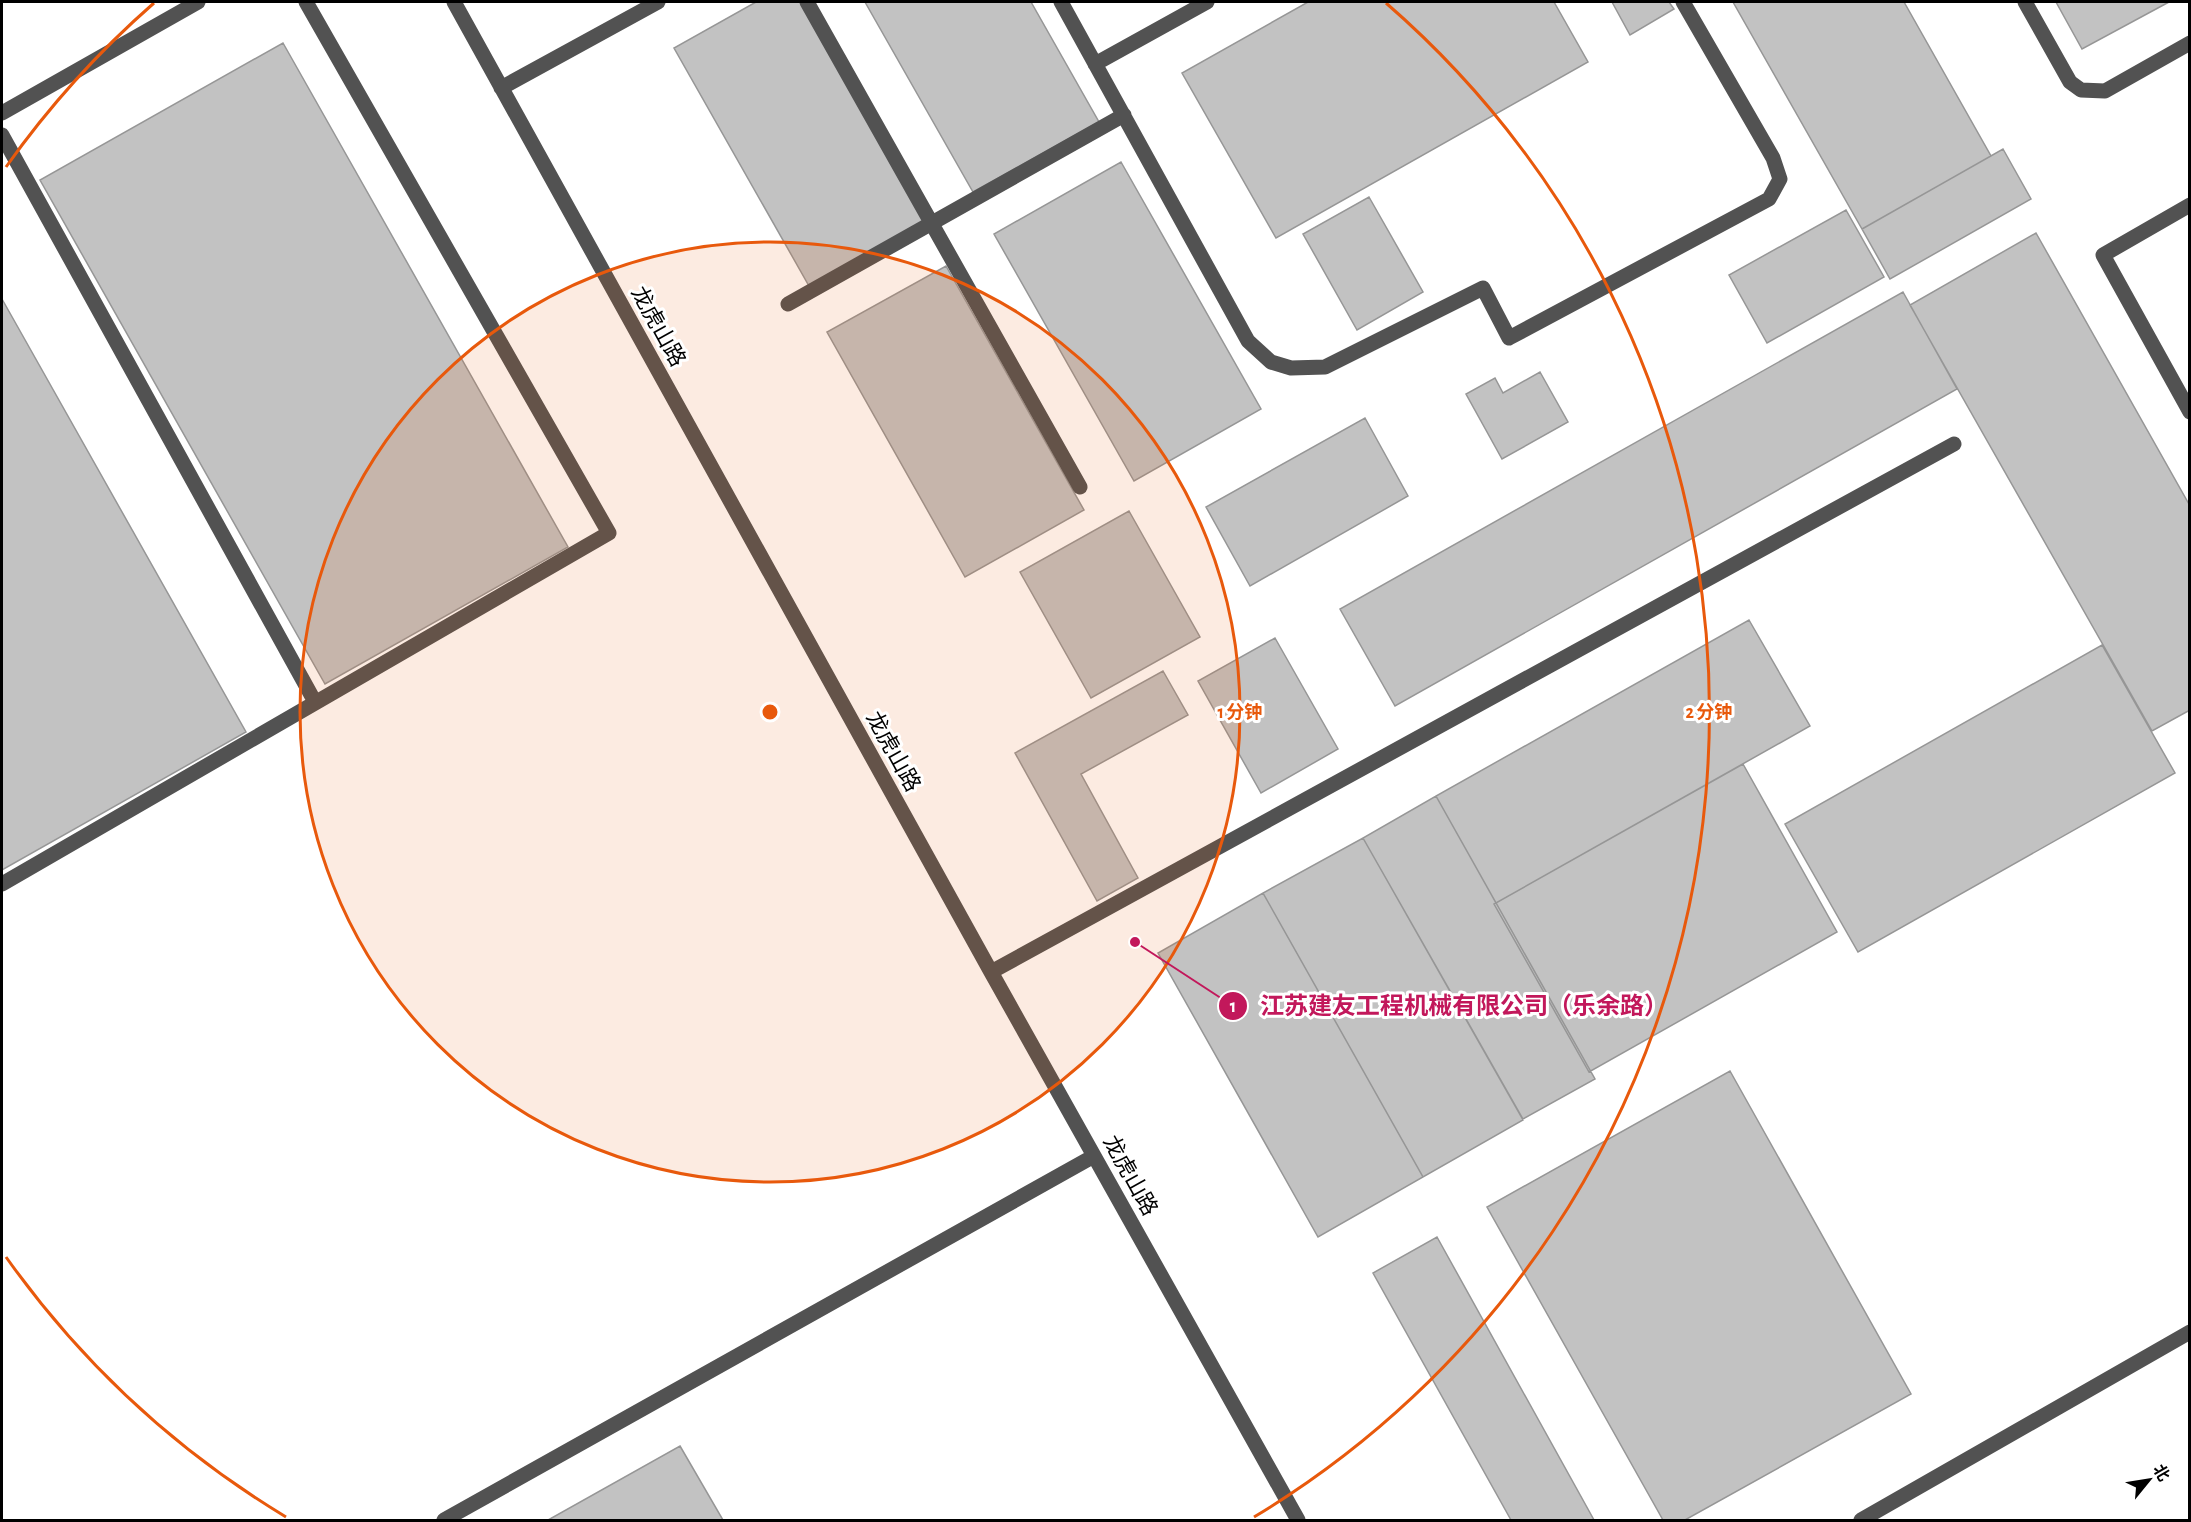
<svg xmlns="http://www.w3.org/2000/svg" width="2191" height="1522" font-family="'Alegreya Sans','Noto Sans SC',sans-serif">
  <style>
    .building { fill: #c2c2c2; stroke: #969696; stroke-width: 1.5 }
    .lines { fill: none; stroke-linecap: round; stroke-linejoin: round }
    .minor { stroke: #525252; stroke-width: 15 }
    .ring { fill: none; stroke: #e8590c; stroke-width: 3 }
    .labels { text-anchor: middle; stroke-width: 6; stroke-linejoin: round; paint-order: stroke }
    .street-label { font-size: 22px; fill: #000; stroke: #fff }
    .centre { fill: #e8590c; stroke: #fff; stroke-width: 3 }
    .ring-label { font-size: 18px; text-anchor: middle; font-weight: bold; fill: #e8590c; stroke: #fff; stroke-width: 6; stroke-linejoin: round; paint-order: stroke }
    .leader { fill: none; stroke: #c2185b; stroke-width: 2 }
    .callout-dot { fill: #c2185b; stroke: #fff; stroke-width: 2 }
    .mark-label { font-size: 18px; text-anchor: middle; font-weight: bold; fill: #fff }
    .callout-label { font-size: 24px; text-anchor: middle; font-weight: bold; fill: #c2185b; stroke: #fff; stroke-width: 6; stroke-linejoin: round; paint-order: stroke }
  </style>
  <rect width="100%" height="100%" fill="#fff"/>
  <path class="building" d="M756 2H800L924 221 809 286 674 48Z
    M865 2H1031L1099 122 973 192Z
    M1308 2H1554L1588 62 1276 238 1182 73Z
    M1612 2H1669L1674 9 1630 35Z
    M1733 2H1904L1991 156 1862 229Z
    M2056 2H2169L2082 49Z
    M283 43 568 547 325 684 40 180Z
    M2003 149 2031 199 1890 279 1862 229Z
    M1121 162 1261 409 1134 481 994 234Z
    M1369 197 1423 292 1357 330 1303 234Z
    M1846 210 1884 277 1767 343 1729 275Z
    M2036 233 2190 506V710L2152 731 1910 305Z
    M946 266 1084 510 965 577 827 332Z
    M1903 292 1957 389 1395 706 1340 609Z
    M2 299 246 732 2 870Z
    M1540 372 1568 422 1502 459 1466 394 1495 378 1503 393Z
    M1365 418 1408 496 1250 586 1206 507Z
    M1129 511 1200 637 1091 698 1020 572Z
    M1749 620 1810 726 1496 903 1436 796Z
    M1275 638 1338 749 1261 793 1198 681Z
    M2102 645 2175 773 1858 952 1785 824Z
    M1163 671 1188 715 1081 774 1138 878 1097 901 1015 753Z
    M1743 764 1837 932 1589 1072 1494 904Z
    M1436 796 1595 1079 1523 1119 1363 838Z
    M1363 838 1523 1120 1423 1177 1263 893Z
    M1263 893 1423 1177 1318 1237 1158 953Z
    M1730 1071 1911 1394 1685 1520H1663L1487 1207Z
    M1437 1237 1594 1520H1511L1373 1273Z
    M680 1446 723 1520H548Z"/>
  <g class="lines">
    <path class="minor" d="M454 2 991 972 1298 1520
      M807 2 1080 487
      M1061 2 1248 341 1271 362 1291 368 1325 367 1483 288 1509 338 1769 199 1780 179 1773 158 1683 2
      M2025 2 2070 82 2081 90 2105 91 2190 43
      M1095 64 1207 2
      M501 88 658 2
      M2 113 198 2
      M2 135 315 702
      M2190 205 2103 255 2190 412
      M788 304 1124 115
      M2 884 609 533 306 2
      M991 972 1954 444
      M444 1520 1094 1156
      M1861 1520 2190 1332"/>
  </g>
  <circle cx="770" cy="712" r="470" fill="#e8590c" fill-opacity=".12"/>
  <g class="ring">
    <circle cx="770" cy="712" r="470"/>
    <path d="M286 1517A939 939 0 0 1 6 1257M6 167A939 939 0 0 1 154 3M1386 3A939 939 0 0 1 1254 1517"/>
  </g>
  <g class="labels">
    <g class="street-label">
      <text transform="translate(659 326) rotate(61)" y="8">龙虎山路</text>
      <text transform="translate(894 751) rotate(61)" y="8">龙虎山路</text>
      <text transform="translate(1131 1175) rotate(61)" y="8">龙虎山路</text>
    </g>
  </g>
  <circle cx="770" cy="712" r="9" class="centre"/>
  <g class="ring-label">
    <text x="1240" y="718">1 分钟</text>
    <text x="1709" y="718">2 分钟</text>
  </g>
  <path class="leader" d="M1135 942L1233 1006"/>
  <g class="callout-dot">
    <circle cx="1135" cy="942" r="6"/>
    <circle cx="1233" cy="1006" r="15"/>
  </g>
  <g class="mark-label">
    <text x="1233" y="1012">1</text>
  </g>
  <g class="callout-label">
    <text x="1464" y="1014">江苏建友工程机械有限公司（乐余路）</text>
  </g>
  <rect width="2191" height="1522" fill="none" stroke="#000000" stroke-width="6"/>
  <g transform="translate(2149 1480) rotate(60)" stroke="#ffffff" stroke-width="4.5" paint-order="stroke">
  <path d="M0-4.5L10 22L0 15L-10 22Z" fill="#000000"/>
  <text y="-9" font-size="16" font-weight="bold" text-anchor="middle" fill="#000000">北</text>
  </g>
</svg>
